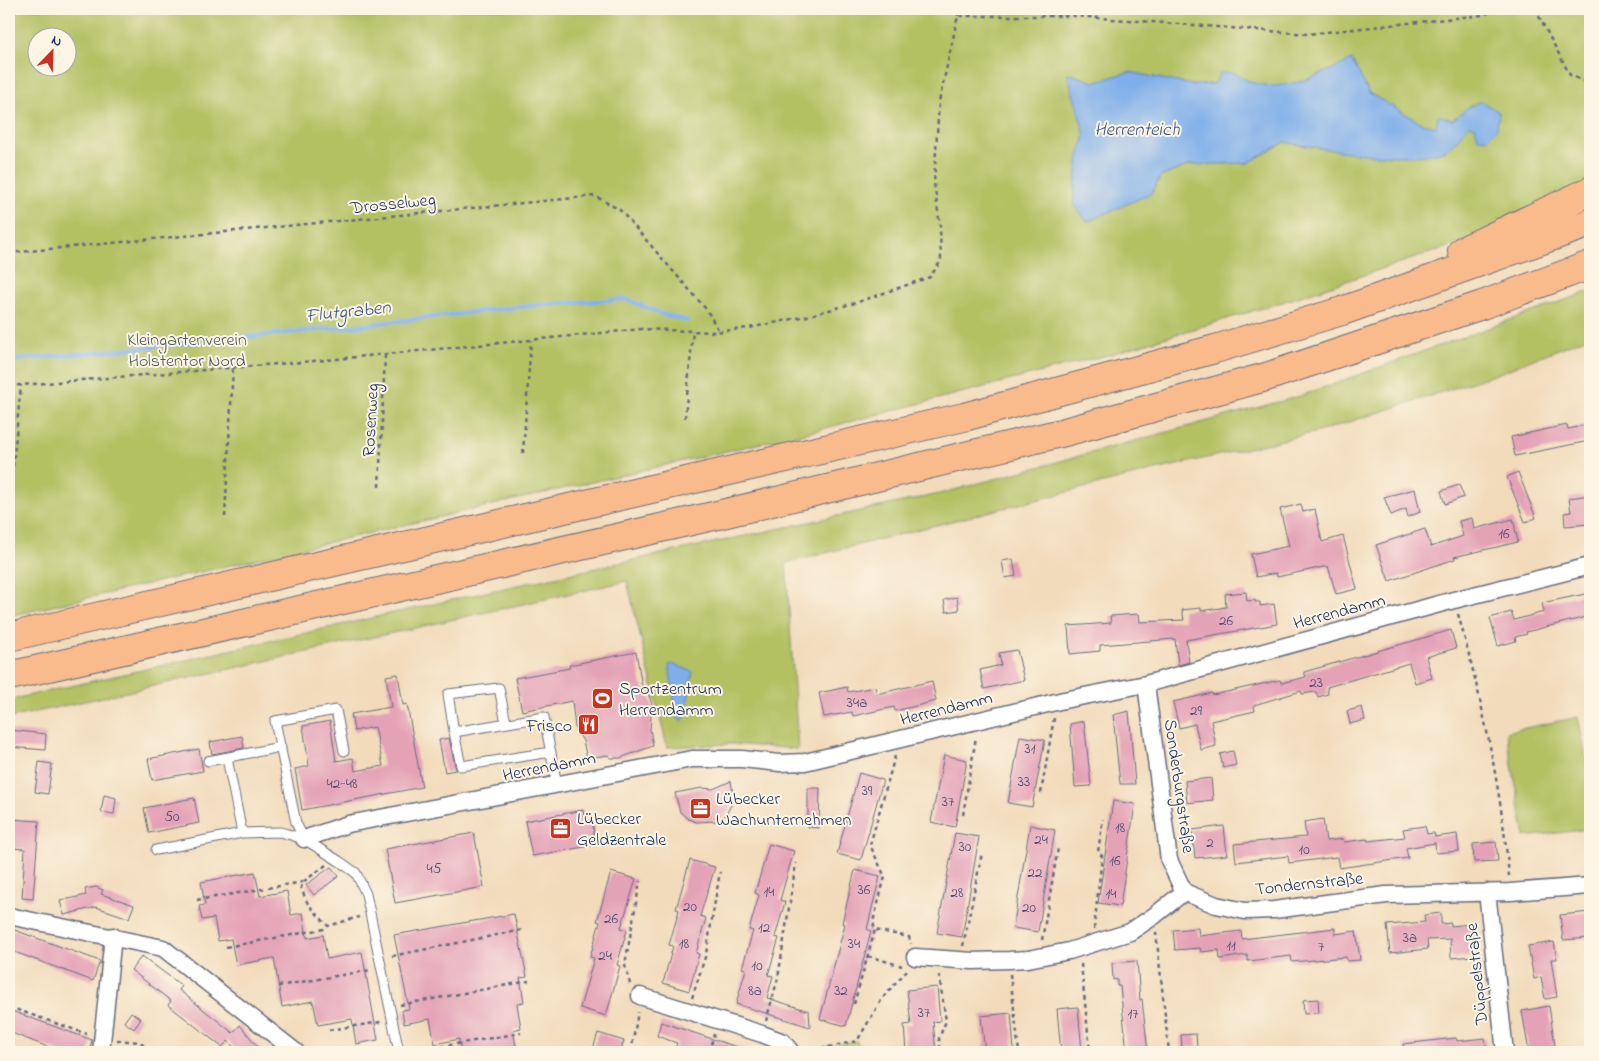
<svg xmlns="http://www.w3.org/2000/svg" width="1599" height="1061" font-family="'Indie Flower',sans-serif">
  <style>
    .green { fill: #b3c163; stroke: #677860; fill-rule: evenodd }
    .water { fill: #7fafea; stroke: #4d6fa4 }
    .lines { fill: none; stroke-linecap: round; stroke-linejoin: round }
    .stream { stroke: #7fafea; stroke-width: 4.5 }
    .building { fill: #e4a2b7 }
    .lane-casing { stroke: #666b7f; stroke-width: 11 }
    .street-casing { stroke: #666b7f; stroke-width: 19 }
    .highway-casing { stroke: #666b7f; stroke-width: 30 }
    .path { stroke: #666b7f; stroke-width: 2.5; stroke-dasharray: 4 4; stroke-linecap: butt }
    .lane { stroke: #fff; stroke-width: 9 }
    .street { stroke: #fff; stroke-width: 16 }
    .highway { stroke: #fabb8c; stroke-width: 28 }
    .labels { text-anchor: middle; stroke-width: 4; stroke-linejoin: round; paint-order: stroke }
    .number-label { font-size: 15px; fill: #4d4c74 }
    .street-label { font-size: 18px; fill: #1b2f5e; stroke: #fcf5e5 }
    .park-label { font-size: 18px; fill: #495b60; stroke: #fcf5e5 }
    .poi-label { font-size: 18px; fill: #1b2f5e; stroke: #fcf5e5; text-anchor: start }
    .water-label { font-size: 19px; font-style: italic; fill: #395588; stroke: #fcf5e5 }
  </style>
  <rect width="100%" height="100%" fill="#fcf5e5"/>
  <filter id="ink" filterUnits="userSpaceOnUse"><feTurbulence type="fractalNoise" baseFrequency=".02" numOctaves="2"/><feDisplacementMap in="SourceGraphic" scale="10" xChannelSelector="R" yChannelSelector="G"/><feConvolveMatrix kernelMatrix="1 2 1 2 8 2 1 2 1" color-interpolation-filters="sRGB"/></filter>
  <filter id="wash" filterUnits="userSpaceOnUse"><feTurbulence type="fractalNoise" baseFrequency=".0096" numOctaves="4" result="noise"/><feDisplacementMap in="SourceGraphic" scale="20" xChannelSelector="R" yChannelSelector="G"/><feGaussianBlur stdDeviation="1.12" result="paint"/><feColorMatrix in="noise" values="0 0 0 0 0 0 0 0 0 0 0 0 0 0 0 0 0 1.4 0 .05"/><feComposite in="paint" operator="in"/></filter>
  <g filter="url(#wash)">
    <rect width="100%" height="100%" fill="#f2dbbb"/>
    <path class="green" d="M9 9H1590V181L1466 241 1289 300 1108 355 814 431 9 616ZM38 38H68V68H38ZM1352 60 1369 93 1421 123 1436 127 1460 115 1497 129 1469 125 1446 150 1312 147 1285 142 1248 163 1190 165 1160 177 1079 157 1085 135 1068 73 1094 82 1129 72 1192 85 1214 84 1235 73C1271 101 1316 77 1352 60Z
      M1590 291V336L1497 374 1325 430 1143 473 786 563 798 749 730 744 667 747 627 581 9 718V700L513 586 939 494 1300 396Z
      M1578 717 1590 779V829L1525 837 1506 732Z
      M857 1041 860 1052H803L809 1050Z"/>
    <path class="water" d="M1352 60 1369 93 1421 123 1436 127 1438 115 1453 120 1467 108 1481 101 1499 112 1497 129 1487 139 1478 138 1475 127 1469 125C1462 132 1454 146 1445 150 1414 165 1320 149 1285 142L1248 163 1190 165 1160 177 1152 193 1087 222 1073 203 1079 157 1085 135 1067 73 1094 82 1129 72 1192 85 1214 84 1220 73H1235C1271 101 1317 76 1352 60Z
      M673 664 693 672 685 717 682 721 677 718 669 665Z"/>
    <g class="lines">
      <path class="stream" d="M9 361 357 326 529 306 626 299 661 314 687 321"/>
    </g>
    <g id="blocks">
      <path class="building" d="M1567 425 1568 429 1586 425 1589 441 1515 456 1511 437Z
        M1518 472 1536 518 1525 522 1507 477Z
        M1459 485 1464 497 1445 504 1441 491Z
        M1415 489 1420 512 1408 517 1406 509 1391 515 1384 497Z
        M1590 495V524L1565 526 1564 513 1571 512 1569 498Z
        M1301 504 1303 512 1315 509 1322 542 1343 536 1357 589 1336 594 1328 566 1277 577 1276 573 1256 577 1251 554 1289 546 1280 509Z
        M1472 518 1474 529 1513 519 1518 542 1454 557 1455 559 1389 581 1376 545 1425 529 1431 547 1463 536 1459 521Z
        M1013 559 1016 576 1005 578 1002 561Z
        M1246 592 1247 601 1255 600V602H1260V606L1274 604 1277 624 1186 640 1189 662 1178 665 1175 639 1100 645V651L1070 654 1068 626 1111 623 1110 616 1139 614 1140 622 1184 620 1182 610 1201 608V611L1226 607 1225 594Z
        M1590 593V616L1526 632 1527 634 1515 637 1516 641 1498 646 1490 618 1511 612 1514 620 1544 612 1542 603Z
        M957 597 959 610 946 612 944 600Z
        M1451 630 1456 648 1426 657 1432 678 1415 683 1409 663 1327 687 1328 694 1318 697 1316 692 1302 694 1301 691 1254 705 1255 711 1211 721 1216 746 1201 750 1195 724 1179 728 1173 702 1212 693 1213 695 1280 680 1281 683 1306 677 1304 672Z
        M1017 650 1024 680 984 689 980 670 1001 665 999 653Z
        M636 652 642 686 648 693 652 704 650 729 653 746 620 758H611L608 755 587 758 583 741 575 727 572 701 522 711 515 678 570 668 569 665Z
        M398 674 403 705 407 704 422 787 302 810 295 769 309 766 303 726 330 721 336 761 353 758 355 771 383 766 375 727 354 731 351 714 391 707 386 676Z
        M932 681 936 701 895 711 894 707 853 716 852 712 824 717 819 693 847 687 848 692 875 687 877 694Z
        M1362 707 1365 720 1350 724 1347 711Z
        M1129 711 1135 784H1120L1113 715Z
        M1084 721 1091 786 1075 787 1070 724Z
        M9 730 46 734 45 750 9 747Z
        M242 736 244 748 212 754 210 742Z
        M1020 736 1045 740 1032 807 1008 803Z
        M449 738 456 770 445 772 439 740Z
        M199 749 203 771 152 780 148 759Z
        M1233 751 1236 765 1223 768 1220 754Z
        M944 755 967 760 955 827 931 822Z
        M39 762 52 764 48 794 35 792Z
        M859 773 883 780 861 860 837 854Z
        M1211 778 1213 800 1187 803 1185 781Z
        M731 781 734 800 725 816 718 821 696 822 688 819 680 812 675 793 702 788 713 789Z
        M808 788H820L819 828 808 827Z
        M104 795 116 798 114 814 101 812Z
        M194 798 199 823 149 833 144 808Z
        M1113 801 1135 804 1120 906 1098 903Z
        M583 810 585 821 592 820 596 845 532 856 525 821Z
        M9 819 39 821 33 899 22 898 25 849 9 848Z
        M1323 819 1326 841 1343 839 1344 842 1367 839 1368 841 1405 837 1403 829 1425 826 1427 834 1434 833 1435 837 1457 834 1459 851 1436 853 1435 843 1406 848 1408 858 1339 868 1337 857 1289 863 1288 856 1236 862 1234 844 1306 837 1304 822Z
        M1030 825 1055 830 1038 932 1013 928Z
        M1224 826 1227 855 1195 858 1192 830Z
        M474 833 484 887 395 903 385 849Z
        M955 833 979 837 962 937 937 933Z
        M1496 842 1498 861 1474 862 1473 844Z
        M769 844 794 851 780 900 785 902 775 937 779 938 768 975 773 976 767 998 809 1011 810 1027 736 1004 746 969 742 968 753 931 749 930 759 895 755 893Z
        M690 860 715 867 700 916 706 918 696 953 699 954 689 991 663 983 673 946 669 945 679 910 676 909Z
        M331 867 339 876 314 895 306 885Z
        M855 870 880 876 867 929 871 931 846 1026 820 1019 845 924 842 923Z
        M255 872 260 896 287 891 291 915 303 913 307 938 323 935 327 959 362 952 378 1040 356 1044 352 1019 318 1025 313 1001 282 1007 274 958 236 965 231 939 218 941 214 918 202 920 199 906 205 905 201 882Z
        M611 872 636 879 621 928 627 930 617 965 620 966 606 1016 580 1008 594 958 590 957 600 922 597 921Z
        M96 887 103 890 101 894 134 905 129 918 96 907 64 915 60 901 86 895 85 889Z
        M1590 912V938L1563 940 1560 915Z
        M1441 913V924L1451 923V926L1471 924 1473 956 1451 958 1450 939 1427 940 1428 949 1390 953 1387 925 1425 922 1424 915Z
        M514 914 527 977 520 978 524 1002 517 1004 521 1028 513 1030 517 1052H461L459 1039 435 1044 430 1019 404 1024 402 1010 409 1009 394 935Z
        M9 928 100 961 93 981 9 950Z
        M1198 928 1199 936 1241 931 1242 939 1335 928V934L1356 931 1360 960 1347 961 1346 957 1292 962 1291 956 1248 961 1247 955 1220 959 1219 950 1201 952 1200 948 1175 950 1173 930Z
        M1554 942 1557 959H1551L1557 997 1545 999 1541 977 1534 979 1528 946Z
        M142 956 182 986 179 990 233 1033 240 1025 262 1052H238L228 1041 222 1047 168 1005 171 1001 131 970Z
        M1137 961 1140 1000 1142 999 1148 1052H1127L1120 986H1117V979L1113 980 1112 963Z
        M937 987 940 1021 933 1022 936 1052H906L904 1025 911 1024 907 990Z
        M1318 999 1319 1013 1304 1014 1303 1000Z
        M1549 1006 1556 1052H1529L1522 1011Z
        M1078 1007 1082 1052H1061L1057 1009Z
        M9 1010 92 1040 89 1052H61L9 1032Z
        M131 1012 141 1019 134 1029 124 1022Z
        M1011 1013 1014 1052H985L981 1016Z
        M661 1022 746 1050 745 1052H674L677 1043 657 1036Z
        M598 1033 624 1041 620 1052H592Z
        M1196 1034 1197 1047 1182 1048 1181 1035Z
        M1456 1038 1457 1041 1485 1038 1487 1052H1404L1403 1044Z"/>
    </g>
  </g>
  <g filter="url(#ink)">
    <use href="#blocks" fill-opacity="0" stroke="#666b7f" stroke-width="1"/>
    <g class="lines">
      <defs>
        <path id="lane" d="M506 723 499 688 448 694 454 732 544 717 557 785
          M454 732 461 766 551 752
          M227 758 242 833
          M208 761 281 747
          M304 839 296 823 275 721 336 710 344 751
          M156 850 242 833 281 832 304 839 339 861 356 873 366 894 399 1052"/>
        <path id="street" d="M1146 684 1169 860 1184 892
          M304 839 348 824 692 759H742L780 763 805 762 1064 700 1146 684 1454 600 1590 566
          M1184 892 1216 905 1245 911 1274 910 1386 895 1510 892 1590 886
          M1487 892 1505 1052
          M9 916 163 948 296 1052
          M915 957 973 961 1009 960 1028 959 1069 951 1130 932 1154 916 1184 892
          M640 996 762 1034 783 1042 791 1052
          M101 1052 113 936"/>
        <path id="highway" d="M1462 251 1590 191
          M9 637 964 417 1215 349 1342 311 1590 223
          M9 676 722 514 1061 433 1266 377 1482 305 1590 265"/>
      </defs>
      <use href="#lane" class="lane-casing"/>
      <use href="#street" class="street-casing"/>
      <use href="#highway" class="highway-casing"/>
      <path class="path" d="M1535 9 1570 75 1590 84
        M958 16V9
        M9 253 595 196 620 210 706 309 719 331
        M9 386 326 360 642 329 715 332 749 328 807 316 855 303 930 277 941 261 940 226 934 183 939 102 958 16H1074L1308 34 1483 15 1498 9
        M685 418 693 330
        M523 453 531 340
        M379 487 385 355
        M9 506 21 385
        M225 517 233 367
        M1458 614C1482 700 1501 787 1509 876
        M895 756 870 845 885 877 873 922 875 930 909 937 911 944
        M1041 793 1054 718
        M963 815 976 737
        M326 865 303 882 301 888 308 904 328 926 359 917
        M197 900 303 882
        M1094 929 1102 856 1098 852 1103 819
        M1156 932 1169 1052
        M1042 940 1058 848
        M963 946 982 853
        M226 947 324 929 328 926
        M392 956 522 930
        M868 956 902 966
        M1081 964 1090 1052
        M1010 974 1019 1052
        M939 975 946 1021 939 1038 941 1052
        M630 984 625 965 640 881
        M278 986 371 970
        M692 998 706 954 720 872
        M854 1004 875 930
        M400 1005 529 981
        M9 1007 87 1034
        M766 1021 778 978 796 863
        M329 1030 381 1022
        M117 1040 140 1042 151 1052
        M409 1052 521 1033
        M631 1052 638 1012
        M709 1052 714 1034
        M805 1052 857 1041 882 999 908 969"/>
      <use href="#lane" class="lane"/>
      <use href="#street" class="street"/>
      <use href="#highway" class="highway"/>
    </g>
  </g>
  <defs>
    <symbol id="stadium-square" viewBox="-11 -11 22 22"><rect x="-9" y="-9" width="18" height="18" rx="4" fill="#c8321e" stroke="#fcf5e5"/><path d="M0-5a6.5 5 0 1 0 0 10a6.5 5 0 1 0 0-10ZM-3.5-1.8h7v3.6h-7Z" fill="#fff"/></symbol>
    <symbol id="restaurant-square" viewBox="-11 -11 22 22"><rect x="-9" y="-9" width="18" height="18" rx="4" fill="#c8321e" stroke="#fcf5e5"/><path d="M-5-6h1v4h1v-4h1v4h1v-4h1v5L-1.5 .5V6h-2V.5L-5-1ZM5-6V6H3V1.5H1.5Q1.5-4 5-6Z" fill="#fff"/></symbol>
    <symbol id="office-square" viewBox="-11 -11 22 22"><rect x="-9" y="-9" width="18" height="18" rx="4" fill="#c8321e" stroke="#fcf5e5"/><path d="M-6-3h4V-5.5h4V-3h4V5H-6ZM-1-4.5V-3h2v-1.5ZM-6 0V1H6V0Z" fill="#fff"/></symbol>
  </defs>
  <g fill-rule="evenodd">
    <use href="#stadium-square" x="590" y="686" width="25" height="25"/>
    <use href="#restaurant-square" x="576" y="712" width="25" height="25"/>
    <use href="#office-square" x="688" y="796" width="25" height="25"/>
    <use href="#office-square" x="548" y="816" width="25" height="25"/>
  </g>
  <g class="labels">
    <g class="number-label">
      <text x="1504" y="538">16</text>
      <text x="1226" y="625">26</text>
      <text x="1316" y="687">23</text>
      <text x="857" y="707">34a</text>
      <text x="1196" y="715">29</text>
      <text x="1030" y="753">31</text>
      <text x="1024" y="786">33</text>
      <text x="342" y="788">42-48</text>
      <text x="867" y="795">39</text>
      <text x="948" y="806">37</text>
      <text x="172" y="821">50</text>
      <text x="1120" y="832">18</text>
      <text x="1041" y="844">24</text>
      <text x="1210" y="847">2</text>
      <text x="965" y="851">30</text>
      <text x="1304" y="854">10</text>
      <text x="1115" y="865">16</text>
      <text x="434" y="873">45</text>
      <text x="1035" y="877">22</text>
      <text x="864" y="894">36</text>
      <text x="769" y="896">14</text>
      <text x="957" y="897">28</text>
      <text x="1111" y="898">14</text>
      <text x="690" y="911">20</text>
      <text x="1029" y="912">20</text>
      <text x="611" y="923">26</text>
      <text x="764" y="932">12</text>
      <text x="1410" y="942">3a</text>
      <text x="684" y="948">18</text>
      <text x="854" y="948">34</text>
      <text x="1231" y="950">11</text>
      <text x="1321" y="951">7</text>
      <text x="605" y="960">24</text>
      <text x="757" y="970">10</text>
      <text x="755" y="995">8a</text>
      <text x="841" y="995">32</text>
      <text x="924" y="1017">37</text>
      <text x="1133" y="1018">17</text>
    </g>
    <g class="street-label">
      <text transform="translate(393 203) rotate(-6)" y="6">Drosselweg</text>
      <text transform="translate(370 420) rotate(-87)" y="6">Rosenweg</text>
      <text transform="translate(1339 611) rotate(-15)" y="6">Herrendamm</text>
      <text transform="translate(946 708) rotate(-14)" y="6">Herrendamm</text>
      <text transform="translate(549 766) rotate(-11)" y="6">Herrendamm</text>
      <text transform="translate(1180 786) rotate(82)" y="6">Sonderburgstraße</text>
      <text transform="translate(1309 883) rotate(-6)" y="6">Tondernstraße</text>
      <text transform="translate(1476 974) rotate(-96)" y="6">Düppelstraße</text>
    </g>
    <g class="park-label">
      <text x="187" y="345">Kleingartenverein<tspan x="187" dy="21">Holstentor Nord</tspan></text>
    </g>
    <g class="poi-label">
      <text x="619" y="694">Sportzentrum<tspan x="619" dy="21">Herrendamm</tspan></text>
      <text x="572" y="731" text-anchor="end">Frisco</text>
      <text x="716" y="804">Lübecker<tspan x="716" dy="21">Wachunternehmen</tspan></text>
      <text x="577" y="824">Lübecker<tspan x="577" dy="21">Geldzentrale</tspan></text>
    </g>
    <g class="water-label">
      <text x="1137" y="135">Herrenteich</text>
      <text transform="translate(348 310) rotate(-6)" y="7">Flutgraben</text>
    </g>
  </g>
  <rect width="1599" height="1061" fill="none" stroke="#fcf5e5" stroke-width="30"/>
  <g transform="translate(52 52) rotate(23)"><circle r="24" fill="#fcf5e5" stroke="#a2a6af"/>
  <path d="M0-4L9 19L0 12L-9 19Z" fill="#c8321e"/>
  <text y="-8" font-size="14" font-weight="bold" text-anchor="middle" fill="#1b2f5e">N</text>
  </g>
</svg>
